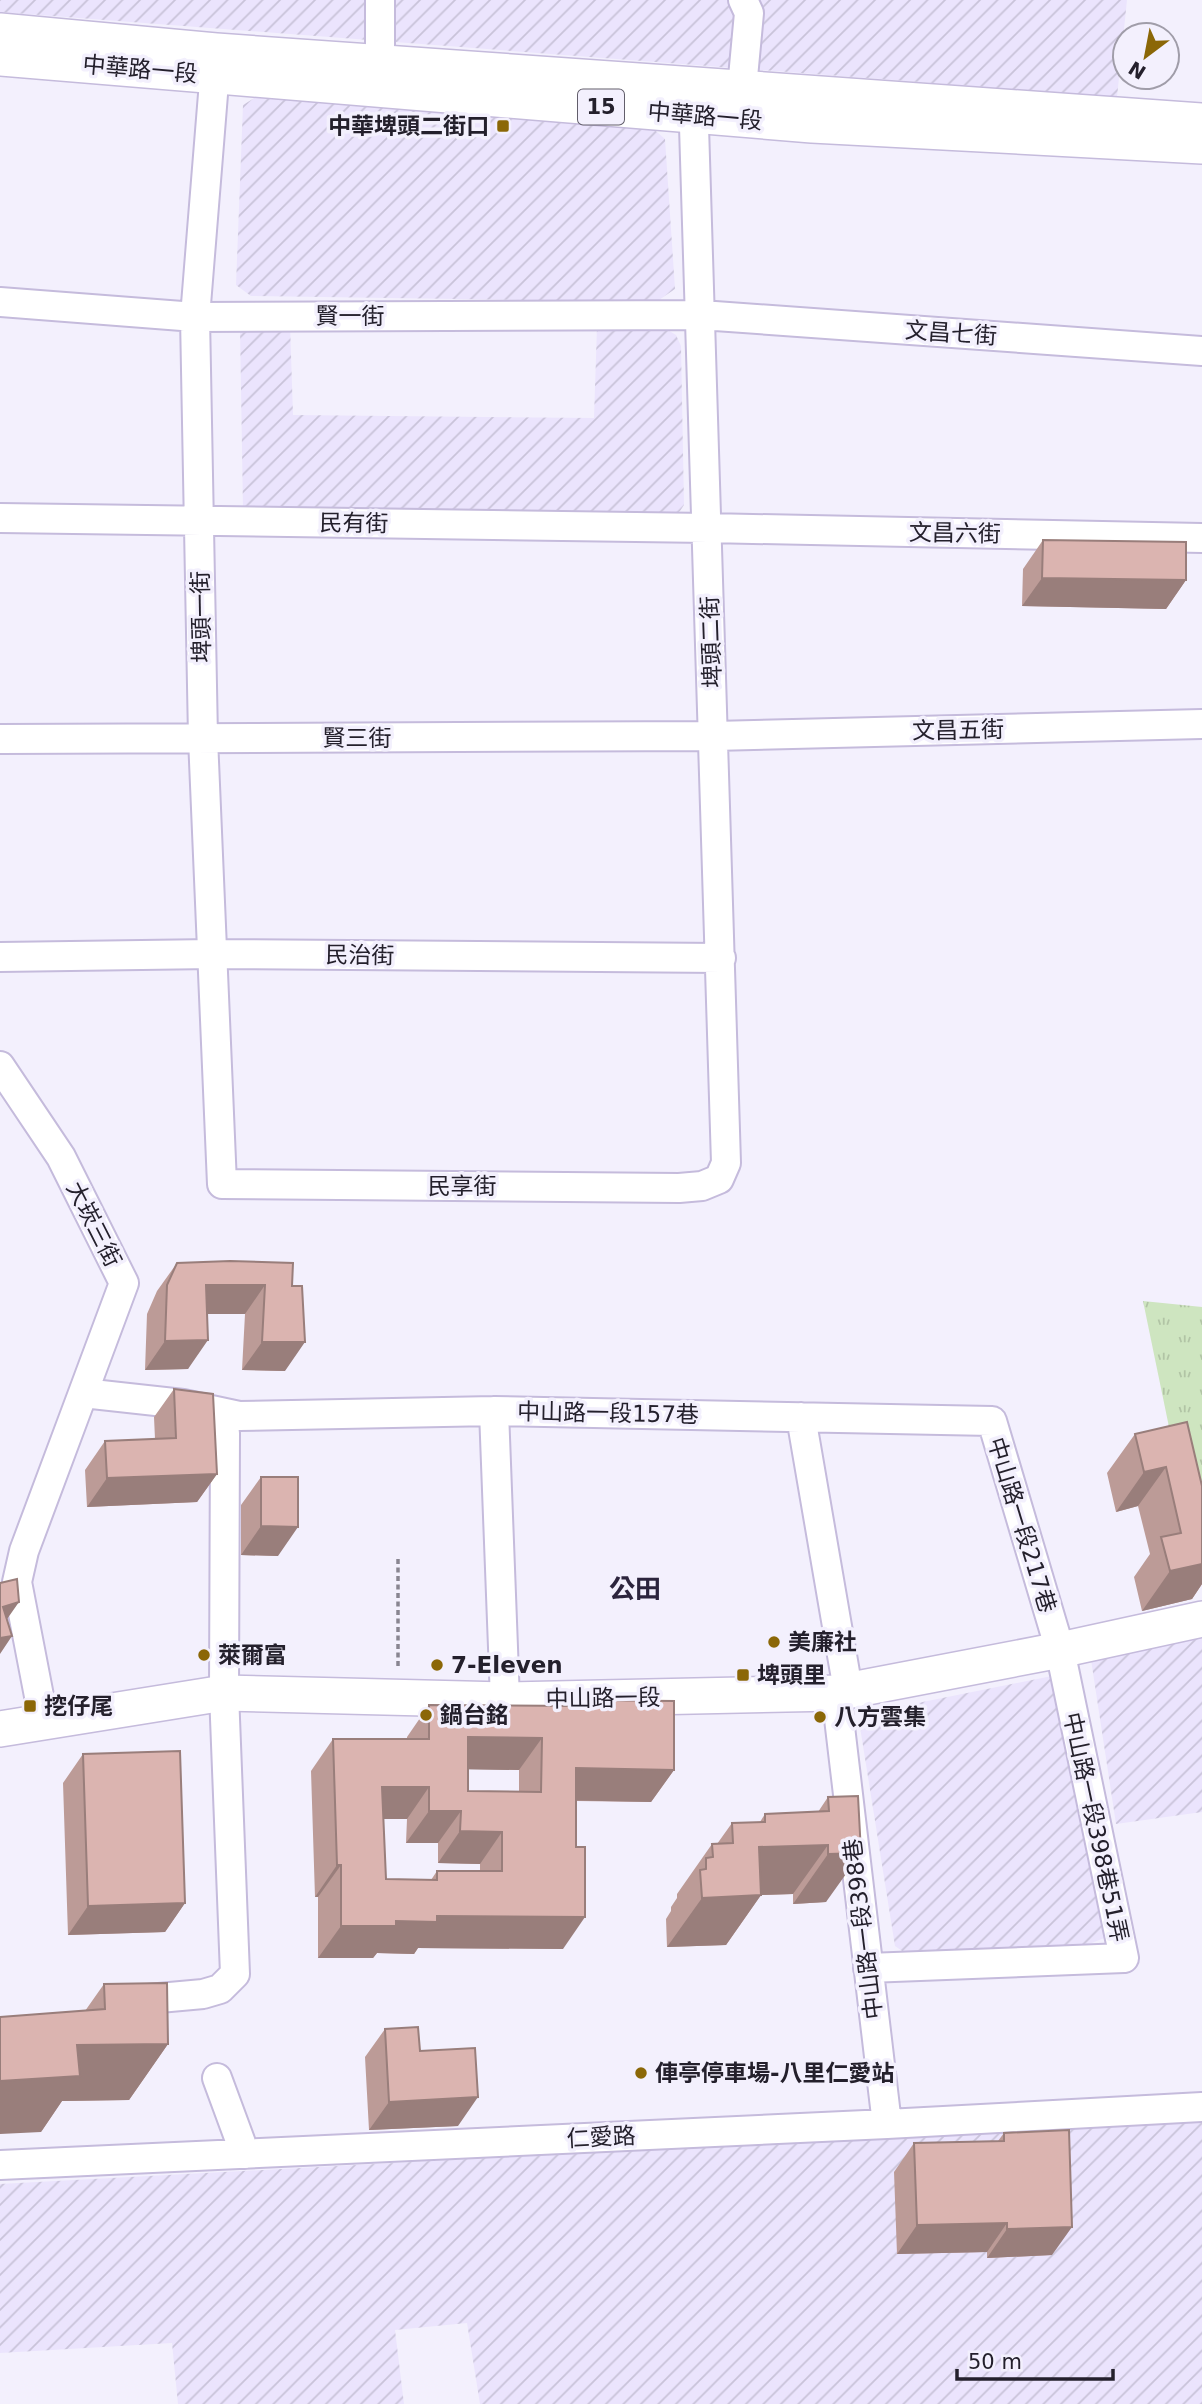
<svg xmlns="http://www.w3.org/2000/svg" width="1202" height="2404" font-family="'DejaVu Sans','Noto Sans TC',sans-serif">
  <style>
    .industrial { fill: url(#industrial-furrows) }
    .park { fill: url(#park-tufts) }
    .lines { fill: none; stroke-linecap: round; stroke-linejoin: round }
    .minor-casing { stroke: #c5bbdc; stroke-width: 32 }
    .major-casing { stroke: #c5bbdc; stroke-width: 38 }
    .path { stroke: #898591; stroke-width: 3.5; stroke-dasharray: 5 3.5; stroke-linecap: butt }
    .minor { stroke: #fff; stroke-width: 28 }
    .major { stroke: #fff; stroke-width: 35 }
    .wall { fill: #bc9b97; fill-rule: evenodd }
    .shaded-wall { fill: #997e7b }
    .building { fill: #dbb4b0; stroke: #997e7b; stroke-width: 2; fill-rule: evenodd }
    .poi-dot { fill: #8b6707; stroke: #f3f0fd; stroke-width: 2.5 }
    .labels { text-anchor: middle; stroke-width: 7; stroke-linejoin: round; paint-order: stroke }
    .shield { fill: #f3f0fd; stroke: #625e6b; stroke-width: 2 }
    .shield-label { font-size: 21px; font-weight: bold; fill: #24202c }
    .street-label { font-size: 23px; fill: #24202c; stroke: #f3f0fd }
    .poi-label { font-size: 23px; font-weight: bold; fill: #24202c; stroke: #f3f0fd; text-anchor: start }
    .quarter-label { font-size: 26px; font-weight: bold; fill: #2c243d; stroke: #f3f0fd }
  </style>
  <defs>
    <pattern id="industrial-furrows" width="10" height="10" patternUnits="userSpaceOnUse" patternTransform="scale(1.75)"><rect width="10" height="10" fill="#ebe4fd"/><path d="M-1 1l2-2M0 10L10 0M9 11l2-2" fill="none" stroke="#c9c3d9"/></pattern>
    <pattern id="park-tufts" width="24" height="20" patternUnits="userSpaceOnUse" patternTransform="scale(1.75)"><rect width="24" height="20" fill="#cee5c0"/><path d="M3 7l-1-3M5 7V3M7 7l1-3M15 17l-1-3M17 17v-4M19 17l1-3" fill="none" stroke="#b1c4a5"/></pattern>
  </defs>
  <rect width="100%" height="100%" fill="#f3f0fd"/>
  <path class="industrial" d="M0 0H1127L1117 97 0 12Z
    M256 97 649 125 665 139 675 289 656 302 251 296 236 285 243 105Z
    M290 324 293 415 594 418 597 327H663L676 335 681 346 684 505 680 511 671 517 243 510 240 327Z
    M1202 1636V1812L1116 1824 1090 1653Z
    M1052 1676 1107 1937 1089 1944 905 1953 895 1946 860 1727 868 1713Z
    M1202 2120V2404H480L467 2323 395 2330 404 2404H178L172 2343 0 2353V2184Z"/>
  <path class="park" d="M1143 1301 1202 1307V1582H1201Z"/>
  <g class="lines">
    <defs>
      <path id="minor" d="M216 57 195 317 203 738 222 1184 679 1188 702 1186 719 1179 726 1163 693 94
        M380 61V0
        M742 88 749 13 743 0
        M0 302 195 317 701 315 1202 351
        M0 518 708 528 1202 538
        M0 739 714 736 1202 724
        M0 957 212 954 721 958
        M0 1066 61 1157 124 1283 83 1393
        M801 1417 848 1690
        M836 1693 887 2124
        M505 1700 494 1411 992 1421 1060 1650 1124 1958 868 1968
        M44 1722 17 1582 24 1551 83 1393 183 1404 239 1416 494 1411
        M148 1999 203 1994 220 1989 235 1974 224 1693 225 1433
        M217 2078 245 2154
        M0 2165 887 2124 1202 2107"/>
      <path id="major" d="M0 31 216 51 1202 121
        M0 58 812 125 1202 146
        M0 1729 224 1693 505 1700 836 1693 1060 1650 1202 1619"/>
    </defs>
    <use href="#minor" class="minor-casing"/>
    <use href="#major" class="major-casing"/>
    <path class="path" d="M398 1559V1669"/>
    <use href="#minor" class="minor"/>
    <use href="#major" class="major"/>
  </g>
  <path class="wall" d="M1043 540 1186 580 1166 609 1022 606 1023 569Z
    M177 1263H293L285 1371 242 1370 245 1314H207L188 1369 145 1370 147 1314 157 1291Z
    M174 1389 217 1474 197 1502 87 1507 85 1470 105 1441 155 1439 154 1417Z
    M1135 1434 1202 1486V1584L1192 1599 1142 1611 1134 1577 1150 1554 1138 1506 1116 1512 1107 1473Z
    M261 1477 278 1556 241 1555V1505Z
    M580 1700 674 1770 651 1802 576 1801 563 1949 418 1948 414 1954 377 1953 373 1958H318V1897H315L311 1771 333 1739H407V1737L429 1705 576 1706ZM468 1769 519 1770V1792L468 1791ZM383 1819H407L406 1843H438V1863L480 1864V1871H437L431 1880 386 1879Z
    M83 1754 185 1903 165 1932 68 1935 63 1783Z
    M858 1796 826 1902 793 1904V1894L761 1895 726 1945 667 1947 666 1919 671 1911V1907L677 1898V1894L712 1844H717L732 1823 760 1822 765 1814 818 1812 828 1797Z
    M104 1984 168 2044 129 2100 62 2101 41 2132 85 2011Z
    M385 2029 420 2051 458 2126 369 2130 365 2057Z
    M1004 2133 1052 2255 987 2258V2252L897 2254 894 2172 914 2143 998 2141Z"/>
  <path class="shaded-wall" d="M1042 578 1186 580 1166 609 1022 606Z
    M206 1285H265L245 1314H186Z
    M208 1340 188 1369 145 1370 165 1341Z
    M262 1342H305L285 1371 242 1370Z
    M1166 1467 1138 1506 1116 1512 1144 1472Z
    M217 1474 197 1502 87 1507 107 1478Z
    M261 1526 298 1527 278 1556 241 1555Z
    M1202 1564V1584L1192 1599 1142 1611 1170 1571Z
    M19 1602 5 1622 3 1607Z
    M12 1636 0 1654V1638Z
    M468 1737 542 1738 519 1770 446 1769Z
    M576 1768 674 1770 651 1802 554 1800Z
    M382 1787H429L407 1819H359Z
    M429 1811H461L438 1843H406Z
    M460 1831 502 1832 480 1864 438 1863Z
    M828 1845 793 1894 761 1895 726 1945 667 1947 702 1898 759 1847Z
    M861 1853 826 1902 793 1904 828 1854Z
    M337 1865H341L318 1897H315Z
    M185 1903 165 1932 68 1935 88 1906Z
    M437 1916 585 1917 563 1949 418 1948 414 1954 377 1953 373 1958H318L341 1926 396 1921Z
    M168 2044 129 2100 62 2101 41 2132 0 2134V2081L77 2045Z
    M478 2097 458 2126 369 2130 389 2102Z
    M1007 2223 987 2252 897 2254 917 2225Z
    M1072 2227 1052 2255 987 2258 1007 2229Z"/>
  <path class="building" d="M1043 540 1186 542V580L1042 578Z
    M230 1261 293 1263 292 1286H302L305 1342H262L265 1285H206L208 1340 165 1341 167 1285 177 1263Z
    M174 1389 213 1394 217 1474 107 1478 105 1441 176 1438Z
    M1187 1422 1202 1486V1564L1170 1571 1161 1537 1181 1533 1166 1467 1144 1472 1135 1434Z
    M261 1477H298V1527L261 1526Z
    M17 1579 19 1602 3 1607 12 1636 0 1638V1583Z
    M580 1700 674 1701V1770L576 1768V1847H585V1917L437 1916V1922L396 1921V1926H341V1865H337L333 1739H429V1705L580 1706ZM468 1737 542 1738 541 1792 468 1791ZM382 1787H429V1811H461L460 1831 502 1832V1871H437V1880L386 1879Z
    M180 1751 185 1903 88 1906 83 1754Z
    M858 1796 861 1853 828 1854V1845L759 1847 761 1895 702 1898 700 1870 706 1869V1858L713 1857 712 1844 733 1843 732 1823 765 1822V1814L829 1811 828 1797Z
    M167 1983 168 2044 77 2045 80 2076 0 2081V2017L105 2009 104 1984Z
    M418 2027 420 2051 475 2048 478 2097 389 2102 385 2029Z
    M1069 2130 1072 2227 1007 2229V2223L917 2225 914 2143 1004 2141V2133Z"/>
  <g class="poi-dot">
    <rect x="496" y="119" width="14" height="14" rx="3.5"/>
    <circle cx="774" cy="1642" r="7"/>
    <circle cx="204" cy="1655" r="7"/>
    <circle cx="437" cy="1665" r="7"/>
    <rect x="736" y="1668" width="14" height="14" rx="3.5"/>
    <rect x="23" y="1699" width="14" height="14" rx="3.5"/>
    <circle cx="426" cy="1715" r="7"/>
    <circle cx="820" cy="1717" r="7"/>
    <circle cx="641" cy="2073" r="7"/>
  </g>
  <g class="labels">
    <rect class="shield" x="578" y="89.5" width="46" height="35" rx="5"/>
    <g class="shield-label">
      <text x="601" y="114">15</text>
    </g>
    <g class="street-label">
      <text transform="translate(140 69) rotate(5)" y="8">中華路一段</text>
      <text transform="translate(705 116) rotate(5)" y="8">中華路一段</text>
      <text x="350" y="324">賢一街</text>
      <text transform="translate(951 333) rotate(4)" y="8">文昌七街</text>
      <text transform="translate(354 523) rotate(1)" y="8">民有街</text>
      <text transform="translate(955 533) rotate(1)" y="8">文昌六街</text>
      <text transform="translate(201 617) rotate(-91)" y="8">埤頭一街</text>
      <text transform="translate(711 642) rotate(-92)" y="8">埤頭二街</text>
      <text transform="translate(958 730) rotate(-1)" y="8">文昌五街</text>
      <text x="357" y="746">賢三街</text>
      <text transform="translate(360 955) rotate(1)" y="8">民治街</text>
      <text x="462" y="1194">民享街</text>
      <text transform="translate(94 1224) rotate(63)" y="8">大崁三街</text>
      <text transform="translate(608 1413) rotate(1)" y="8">中山路一段157巷</text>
      <text transform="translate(1022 1525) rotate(73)" y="8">中山路一段217巷</text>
      <text transform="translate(603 1698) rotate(-1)" y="8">中山路一段</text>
      <text transform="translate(1096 1827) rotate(78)" y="8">中山路一段398巷51弄</text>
      <text transform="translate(863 1929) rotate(-97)" y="8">中山路一段398巷</text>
      <text transform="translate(601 2137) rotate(-3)" y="8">仁愛路</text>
    </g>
    <g class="poi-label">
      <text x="489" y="134" text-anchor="end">中華埤頭二街口</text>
      <text x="788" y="1650">美廉社</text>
      <text x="218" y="1663">萊爾富</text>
      <text x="451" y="1673">7-Eleven</text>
      <text x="757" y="1683">埤頭里</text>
      <text x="44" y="1714">挖仔尾</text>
      <text x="440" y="1723">鍋台銘</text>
      <text x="834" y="1725">八方雲集</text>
      <text x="655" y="2081">俥亭停車場-八里仁愛站</text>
    </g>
    <g class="quarter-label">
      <text x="635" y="1598">公田</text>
    </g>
  </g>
  <g transform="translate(1146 56) rotate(212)"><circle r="33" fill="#f3f0fd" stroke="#a09da9" stroke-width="2"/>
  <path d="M0-5L12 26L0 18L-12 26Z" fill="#8b6707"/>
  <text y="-10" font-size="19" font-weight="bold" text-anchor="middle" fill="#24202c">N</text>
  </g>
  <path d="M957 2369v10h156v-10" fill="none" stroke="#24202c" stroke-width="3.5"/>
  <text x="968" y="2369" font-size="21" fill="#24202c" stroke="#f3f0fd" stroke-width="5" paint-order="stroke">50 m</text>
</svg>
